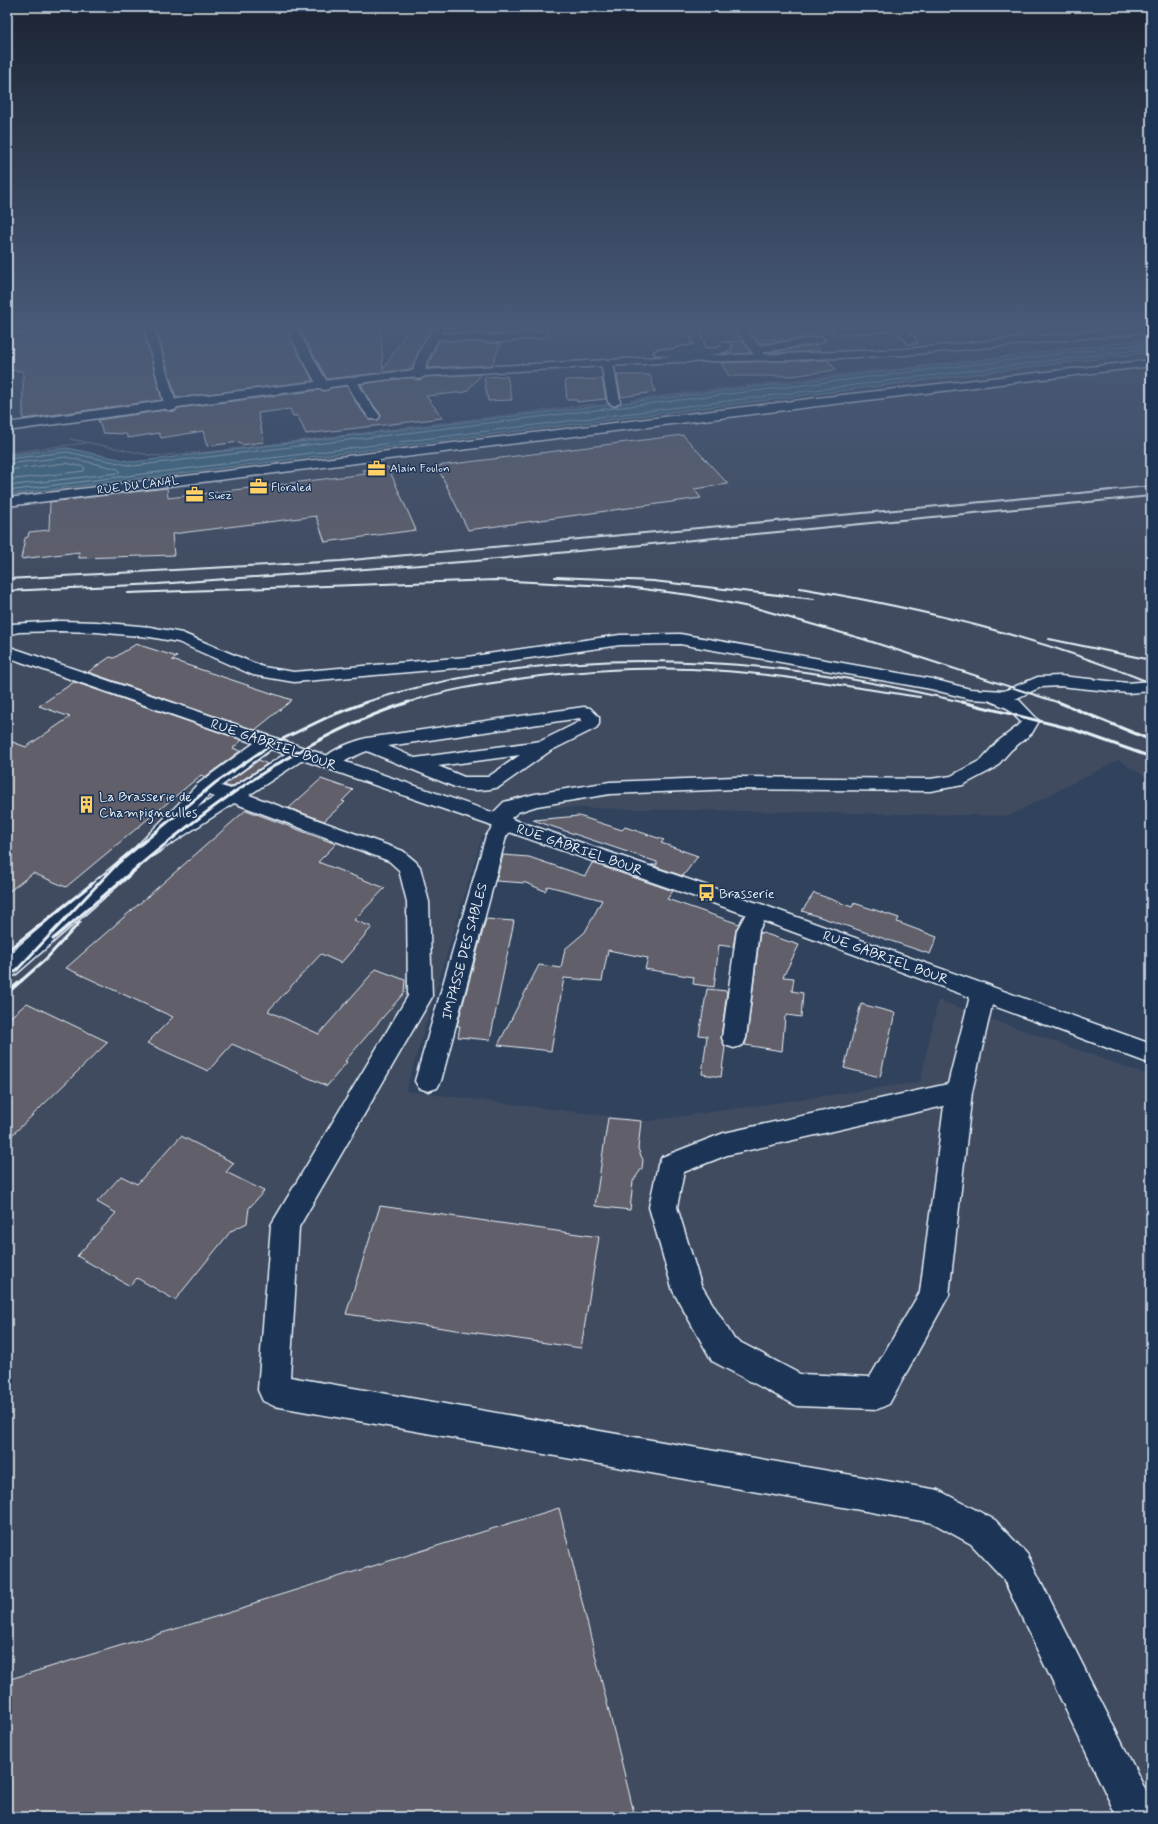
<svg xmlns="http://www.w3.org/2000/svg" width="1158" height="1824" font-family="Mynerve,sans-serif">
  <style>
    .built { fill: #3f4b61 }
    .water { fill: #416d84; stroke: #84a2b2 }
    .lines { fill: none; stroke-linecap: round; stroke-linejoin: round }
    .shore { stroke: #a5bcca; stroke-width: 1 }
    .building { fill: #615f6b; stroke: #e8f1f8 }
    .minor-casing { stroke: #e8f1f8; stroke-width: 3 }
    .major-casing { stroke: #e8f1f8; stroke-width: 3 }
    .path { stroke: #e8f1f8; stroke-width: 1.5; stroke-dasharray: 0.5 1.5; stroke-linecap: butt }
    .minor { fill: #1d3557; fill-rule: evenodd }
    .major { fill: #1d3557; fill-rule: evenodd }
    .rail-far3 { stroke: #e8f1f8; stroke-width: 1.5 }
    .rail-far2 { stroke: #e8f1f8; stroke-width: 2 }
    .rail-far1 { stroke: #e8f1f8; stroke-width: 3 }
    .rail { stroke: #e8f1f8; stroke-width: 3.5 }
    .labels { text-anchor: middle; stroke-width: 3; stroke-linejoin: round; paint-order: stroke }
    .far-poi-label { font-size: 12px; fill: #e8f1f8; stroke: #1d3557; text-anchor: start }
    .far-street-label { font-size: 12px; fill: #e8f1f8; stroke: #1d3557 }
    .street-label { font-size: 14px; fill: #e8f1f8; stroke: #1d3557 }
    .poi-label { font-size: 14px; fill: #e8f1f8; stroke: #1d3557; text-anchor: start }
  </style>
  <rect width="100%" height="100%" fill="#31425d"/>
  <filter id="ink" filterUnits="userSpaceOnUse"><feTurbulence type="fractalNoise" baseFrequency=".025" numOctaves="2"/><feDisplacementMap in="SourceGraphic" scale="8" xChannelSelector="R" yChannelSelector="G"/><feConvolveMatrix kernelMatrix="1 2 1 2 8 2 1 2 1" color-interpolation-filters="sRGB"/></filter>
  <g filter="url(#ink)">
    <path class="built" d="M1151 352V780L1118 760 1009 816 525 807 482 836 406 1091 649 1121 920 1082 938 1000 1151 1076V1817H7V495Z"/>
    <path class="water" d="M1151 339V352L7 495V455L67 448 133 462Z"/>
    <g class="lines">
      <path class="shore" d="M7 459 67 452 133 466 1151 343
        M7 464 66 457 118 469 120 471 118 473 7 486
        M7 470 66 463 84 467 85 469 84 471 7 480
        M7 491 1151 348"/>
    </g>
    <path class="building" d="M61 328H143L162 400 23 419V371L7 370V335Z
      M156 328H225L226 331 251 328H285L313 381 176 398Z
      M298 328H381L383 370 409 328H431L418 352 412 369 327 379Z
      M444 328H508L506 334H500L443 332Z
      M801 328 809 337 760 344 757 340 775 339 768 330Z
      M439 341 500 344 501 343 492 365 427 368Z
      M742 341 751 353 723 354 733 347 731 342H724Z
      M815 345 820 351 767 353Z
      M828 360 836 370 791 376H729L721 363Z
      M482 374 466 392 426 396 443 418 306 434 298 416H293L290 409 258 413 264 442 241 445 240 442 207 446 203 431 161 438 159 433 128 438 126 434 103 433 98 420 165 410 175 412 178 408 320 390 324 391 331 388 347 386 355 401 369 420H378L381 415 368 398 361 384 406 378H413L419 380 426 377Z
      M617 375H650L655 392 621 397Z
      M507 376 512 400 488 401 484 377Z
      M602 379 606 399 577 402V400H567L565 380Z
      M683 435 728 484 694 489 701 498 468 530 437 466Z
      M388 467 416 530 325 542 316 516 172 534 174 555 79 558V552L21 559 25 538 28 537 29 532 49 530 50 502 167 488 168 498 365 474 363 470Z
      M136 644 177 657 172 660 292 700 255 730 88 672 110 657 114 658Z
      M74 682 242 740 233 748 240 751 205 777 201 775 66 887 33 873 7 893V740L26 747 70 717 39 706Z
      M259 760 267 764 231 787 224 785Z
      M321 779 353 790 342 801 345 802 324 821 289 808Z
      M246 810 336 844 318 862 385 888 354 920 372 927 341 963 321 954 268 1011 319 1034 376 969 405 980 404 993 345 1061 347 1062 327 1086 232 1044 208 1071 147 1043 173 1017 66 968Z
      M579 816 622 830 625 827 664 840 661 843 698 856 683 876 651 865H657V862L533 820Z
      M503 855 529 857 585 876 592 863 673 891 667 899 739 924 736 930 733 947 719 945 714 987 693 984 694 977 645 969 648 958 608 950 602 981 564 978 551 1051 498 1045 539 965 561 968 565 949 585 932 602 900 548 886 545 891 526 883 496 881Z
      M814 893 852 907 854 903 899 918 897 922 937 937 930 954 802 911Z
      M486 919 514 921 490 1040 458 1037 460 1026H457Z
      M760 932 799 945 783 977 794 978 792 991 803 993 801 1017 787 1015 785 1017 782 1051 745 1045 747 1038Z
      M707 989 727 991 721 1038 725 1047 721 1077 702 1074 707 1036 699 1035Z
      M27 1003 108 1042 7 1140V1020Z
      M861 1004 895 1013 880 1077 844 1068Z
      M608 1118 641 1121 638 1149 643 1160 642 1168 633 1181 630 1210 595 1206Z
      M181 1136 234 1163 226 1172 264 1191 249 1208 247 1223 231 1231 175 1300 137 1278 130 1286 77 1256 116 1213 97 1202 121 1176 137 1184Z
      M380 1206 599 1237 581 1348 346 1314Z
      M559 1508 635 1817H7V1680L251 1606V1604Z"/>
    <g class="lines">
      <defs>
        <path id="minor" d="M7 328H36L31 331 7 334Z
          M144 328H154L177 407 175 410H167L165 407Z
          M286 328H296L330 387 328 389 324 390 318 387Z
          M433 328H443L441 333 500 336 544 331 549 334 544 337 500 342 438 339 426 364 425 376 419 379 415 378C408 367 427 339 433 328Z
          M692 328H702L700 334 705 346 703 349 718 348 721 346 722 343H730L732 347C723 359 670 358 655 354L654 352 659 349 675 350 676 348 694 345 690 334Z
          M735 328H746L759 346 820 337 825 340 820 343 763 352 766 357 761 360 757 359Z
          M834 328H890L885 331 836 334 831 331Z
          M894 328H905L917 341 916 343H908Z
          M1011 328H1024L1039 339 1034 342 1030 341Z
          M607 360 613 363 620 402 614 406 608 402 601 363Z
          M1151 360V366L834 404 7 506V498L834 396Z
          M353 380 357 381 367 399 380 416 378 419H370L356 400 347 383Z
          M60 621 96 622 150 627 182 633 263 667 294 672 467 657 620 635 680 634 932 679 970 689 1004 691 1038 677 1060 676 1128 683 1151 681V691L1128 693 1060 686 1041 687 1015 699 1019 700 1039 721 1032 733 1011 750 995 768 963 785 930 791 735 789 610 794 537 806 518 812 511 818 516 823 506 837 441 1081 437 1088 428 1091 419 1088 415 1081 486 836 493 826 489 825 486 820 504 802 535 794 610 782 735 777 930 779 951 776 981 760 997 742 1018 726 1021 722 1007 708 988 700 970 699 931 689 680 644 620 645 467 667 294 682 253 675 178 642 150 637 96 632 60 631 19 632 7 635V625L12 624Z
          M584 707 590 708 599 717V724L596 728 550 751 499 787C486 791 468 791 455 787L367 751C361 753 355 756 349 759 340 764 335 770 323 767L320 763C329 750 352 742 367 738ZM580 718 581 721 541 741 415 758 388 746ZM520 755 488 777H464L438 766Z
          M268 736 275 738 277 742 275 746 221 786 231 789 293 749 300 747 307 749 309 753 307 757 249 795 403 851 416 862 420 867 429 902 432 997 299 1227 290 1377 938 1490 995 1520 1027 1554 1151 1801V1817H1117L1003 1578 971 1544 933 1523 274 1406 263 1401 258 1390 271 1225 408 996 407 902 399 870 389 861 234 803 149 858 15 975 7 978V956L135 848 198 784 261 738ZM209 795 215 797 197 808Z
          M758 903 766 906 769 911 759 930 746 1038 743 1045 734 1048 725 1045 722 1038 737 930 750 906Z
          M983 983 991 986 995 992 972 1092 949 1295 889 1404 878 1409 797 1406 712 1361 673 1291 649 1207 658 1165 662 1157 724 1133 948 1084 971 992 975 986ZM944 1106 920 1292 870 1377 800 1374 734 1339 701 1285 677 1207 684 1172 727 1155Z"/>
        <path id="major" d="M1125 328H1151V332L904 355 789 360 678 362 406 377 199 404 7 431V423L199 396 406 371 678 356 789 354 904 349Z
          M7 646 766 906 1151 1044V1064L750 916 7 657Z"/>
      </defs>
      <use href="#minor" class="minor-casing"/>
      <use href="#major" class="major-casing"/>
      <path class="path" d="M631 400 878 370
        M379 431 596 404
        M70 439 155 456 208 452 372 432
        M7 453 86 443"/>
      <use href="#minor" class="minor"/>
      <use href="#major" class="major"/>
      <path class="rail-far3" d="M1101 491 1151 486"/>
      <path class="rail-far2" d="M555 577 653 581 814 599
        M7 579 341 561 1112 490
        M800 588C923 609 1035 636 1151 683
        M7 591 158 584 475 561 1151 496
        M128 593 495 580 627 587 690 595 759 609 863 639 1060 703
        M1049 639 1151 660
        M363 703C502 658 653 653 797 671 854 678 910 690 966 703
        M406 703C445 690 485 684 525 678 580 671 636 667 691 669 768 672 844 686 920 697"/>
      <path class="rail-far1" d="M962 702 1072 729 1151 757
        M1058 702 1151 740
        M53 939C162 846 270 747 409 702
        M7 951 93 883
        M15 972 118 863 215 783 272 744 330 716 367 702
        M21 981 46 959 80 922"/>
      <path class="rail" d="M7 993 22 980"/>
    </g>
  </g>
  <linearGradient id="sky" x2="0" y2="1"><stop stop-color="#1b2433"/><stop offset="0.56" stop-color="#485a78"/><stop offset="1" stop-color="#485a78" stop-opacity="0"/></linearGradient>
  <rect width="1158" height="584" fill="url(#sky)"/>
  <defs>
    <symbol id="office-bare" viewBox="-9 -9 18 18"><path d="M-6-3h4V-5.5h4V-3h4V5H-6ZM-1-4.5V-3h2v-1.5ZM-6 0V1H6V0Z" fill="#ffd166" stroke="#1d3557" stroke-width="2.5" paint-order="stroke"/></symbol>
    <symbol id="building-bare" viewBox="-9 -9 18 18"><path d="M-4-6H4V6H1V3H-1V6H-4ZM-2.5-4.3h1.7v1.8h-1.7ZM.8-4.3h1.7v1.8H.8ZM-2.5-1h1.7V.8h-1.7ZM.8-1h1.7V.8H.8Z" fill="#ffd166" stroke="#1d3557" stroke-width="2.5" paint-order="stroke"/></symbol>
    <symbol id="bus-bare" viewBox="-9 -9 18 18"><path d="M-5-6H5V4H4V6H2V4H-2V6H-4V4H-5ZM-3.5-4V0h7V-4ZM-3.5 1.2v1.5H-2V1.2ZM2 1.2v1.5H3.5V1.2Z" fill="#ffd166" stroke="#1d3557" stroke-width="2.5" paint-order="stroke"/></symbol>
  </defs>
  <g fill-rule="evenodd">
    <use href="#office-bare" x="364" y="456" width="25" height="25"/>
    <use href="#office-bare" x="246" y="474" width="25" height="25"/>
    <use href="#office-bare" x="182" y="482" width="25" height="25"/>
    <use href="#building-bare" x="74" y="792" width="25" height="25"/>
    <use href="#bus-bare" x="694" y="880" width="25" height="25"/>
  </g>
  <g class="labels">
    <g class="far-poi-label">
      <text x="390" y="472">Alain Foulon</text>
      <text x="271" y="491">Floraled</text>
      <text x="208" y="499">Suez</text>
    </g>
    <g class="far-street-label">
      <text transform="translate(138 485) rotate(-7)" y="4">RUE DU CANAL</text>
    </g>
    <g class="street-label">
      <text transform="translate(274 744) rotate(19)" y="5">RUE GABRIEL BOUR</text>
      <text transform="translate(580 849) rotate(19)" y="5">RUE GABRIEL BOUR</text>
      <text transform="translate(464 951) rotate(-75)" y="5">IMPASSE DES SABLES</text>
      <text transform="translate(886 957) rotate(20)" y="5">RUE GABRIEL BOUR</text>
    </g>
    <g class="poi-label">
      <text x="99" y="801">La Brasserie de<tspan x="99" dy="16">Champigneulles</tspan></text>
      <text x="719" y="898">Brasserie</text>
    </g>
  </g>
  <rect width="1158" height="1824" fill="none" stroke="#1d3557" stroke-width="24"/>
  <rect x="12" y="12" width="1134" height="1800" fill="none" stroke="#e8f1f8" stroke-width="1.5" filter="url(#ink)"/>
</svg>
